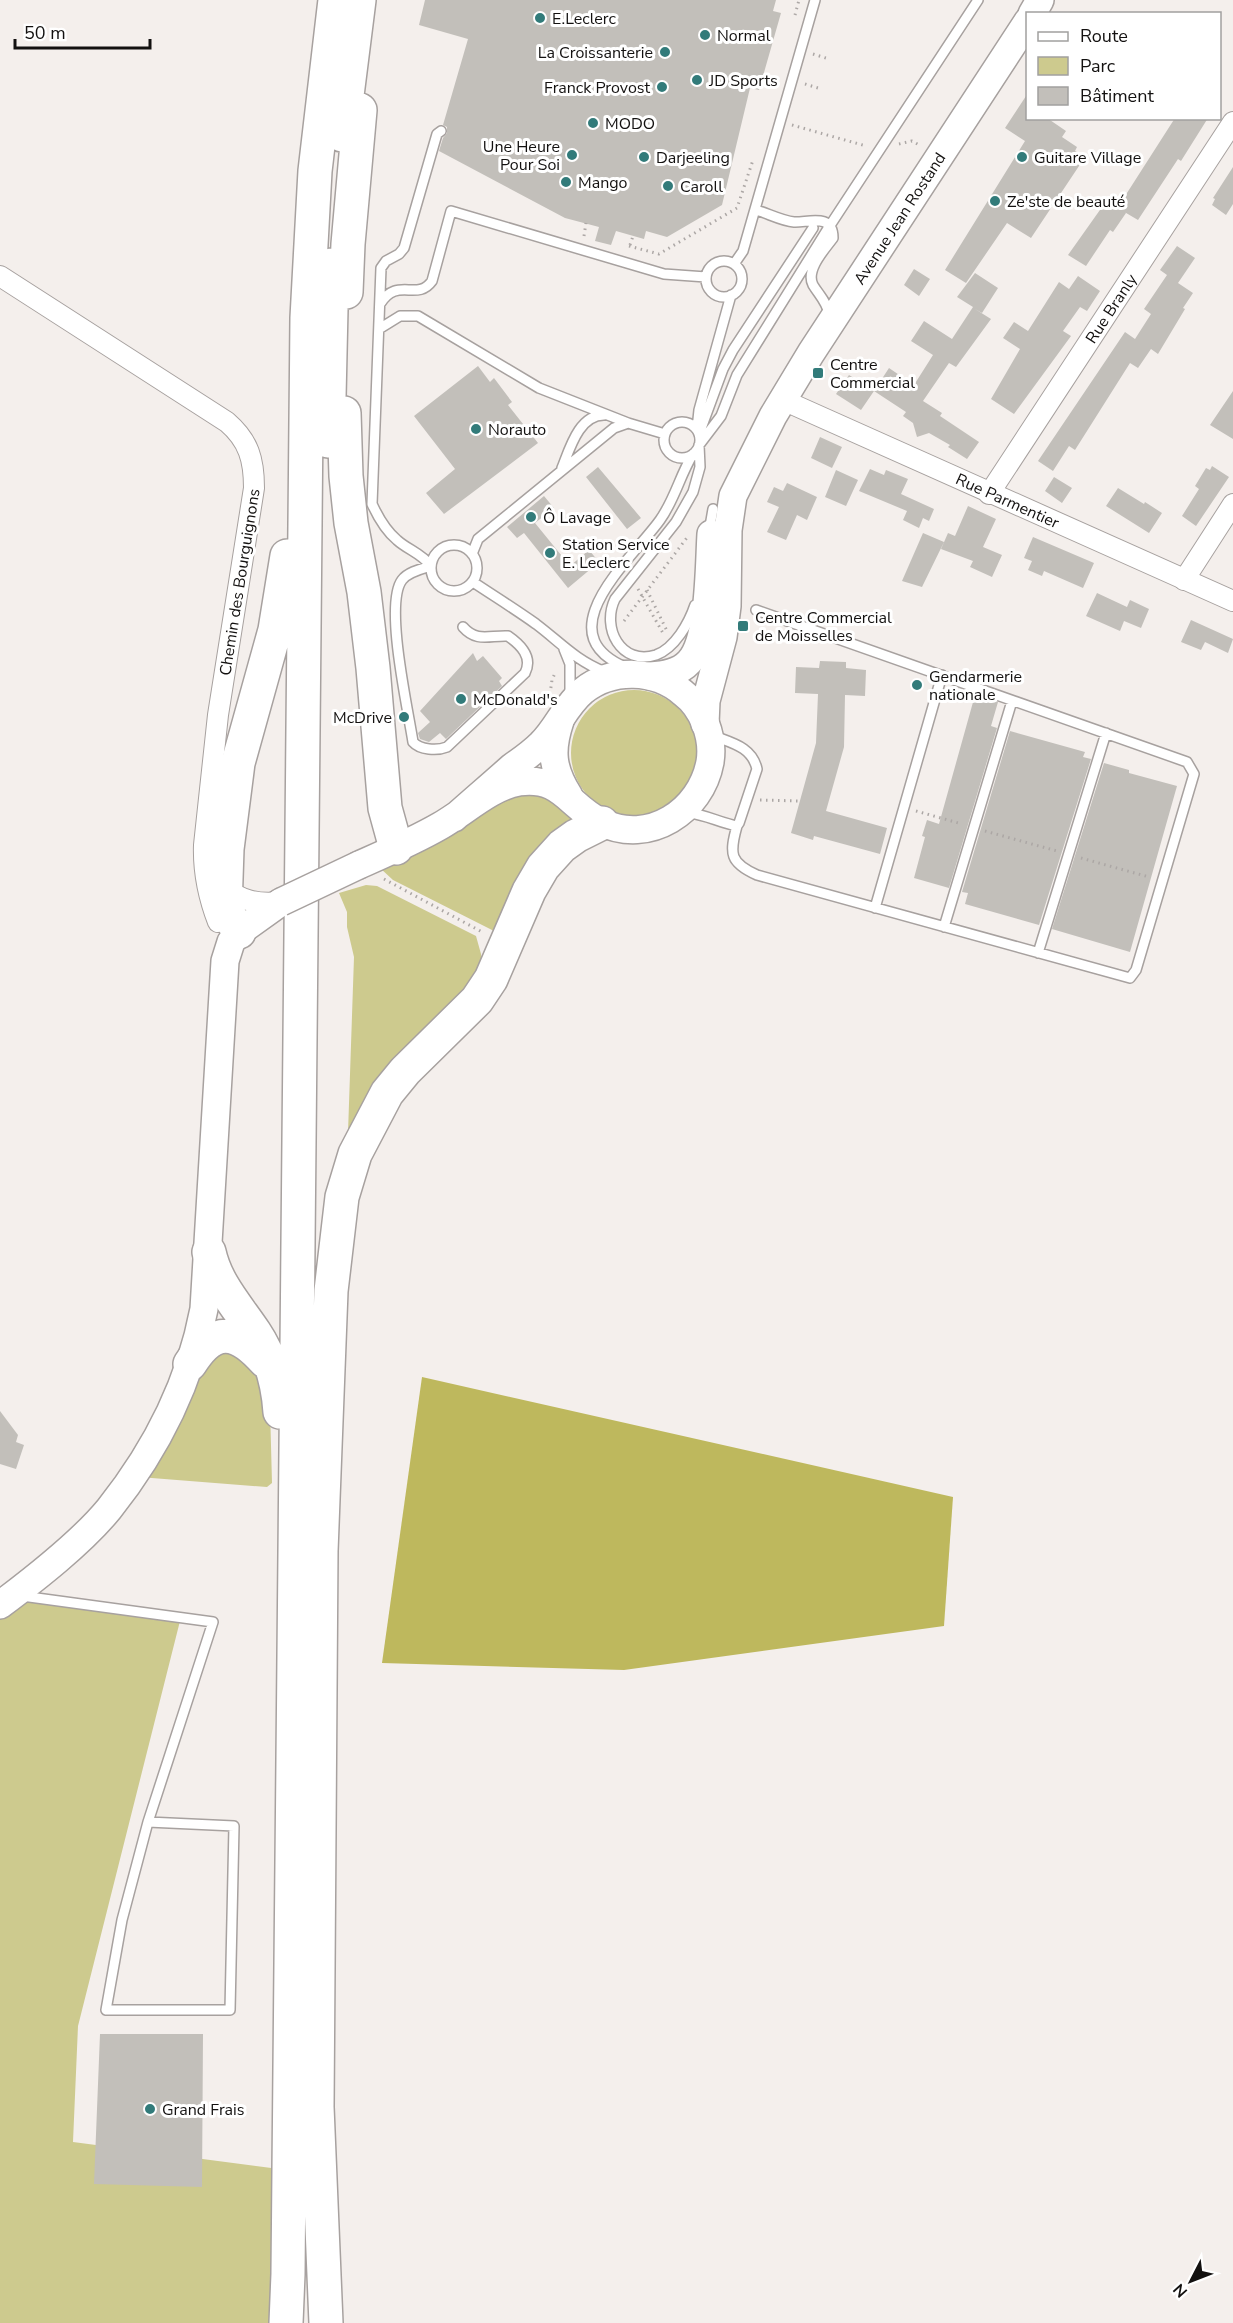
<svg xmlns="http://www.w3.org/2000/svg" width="1233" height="2323" font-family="'Nunito Sans',sans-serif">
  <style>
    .green { fill: #cdca8e }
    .forest { fill: #beb85d }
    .building { fill: #c2bfba }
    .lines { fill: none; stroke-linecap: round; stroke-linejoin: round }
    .lane-casing { stroke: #a7a19f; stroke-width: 12 }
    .street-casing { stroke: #a7a19f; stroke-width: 22 }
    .secondary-casing { stroke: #a7a19f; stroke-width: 30 }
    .highway-casing { stroke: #a7a19f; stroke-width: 36 }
    .path { stroke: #aca7a5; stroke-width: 3; stroke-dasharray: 1.5 4.5; stroke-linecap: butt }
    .lane { stroke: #fff; stroke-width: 9 }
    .street { stroke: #fff; stroke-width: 20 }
    .secondary { stroke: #fff; stroke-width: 27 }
    .highway { stroke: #fff; stroke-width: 33 }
    .secondary-bridge-casing { stroke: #a7a19f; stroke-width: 30; stroke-linecap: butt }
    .secondary-bridge { stroke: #fff; stroke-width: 27 }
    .poi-dot { fill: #327b7a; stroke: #fff; stroke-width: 2 }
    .labels { text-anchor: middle; stroke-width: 6; stroke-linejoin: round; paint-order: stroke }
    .poi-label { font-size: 16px; fill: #131110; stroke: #fff; text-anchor: start }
    .street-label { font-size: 16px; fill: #131110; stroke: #fff }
  </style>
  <rect width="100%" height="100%" fill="#f4efec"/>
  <path class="green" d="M571 753a63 63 0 1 1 126 0a63 63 0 1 1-126 0Z
    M537 788 578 823 494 931 393 880 380 868 505 794Z
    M366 885 377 886 476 936 481 954 482 964 478 975 348 1133 354 957 347 927V912L339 893Z
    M217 1346 256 1365 270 1408 272 1483 267 1487 139 1477Z
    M14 1595 181 1617 78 2026 73 2142 279 2169 280 2323H0V1605Z"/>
  <path class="forest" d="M422 1377 953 1497 944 1626 624 1670 382 1663Z"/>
  <path class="building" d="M425 0H776L773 11 781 13 759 90 750 88 722 205 667 237 646 231 644 239 616 231 611 245 595 241 599 227 565 218 439 151 443 138 447 133V127L443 125 468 39 419 25Z
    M1028 93V118H1047L1066 131 1062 137 1077 147 1075 151 1085 157 1031 238 1007 223 966 283 945 270 1025 141 1005 128Z
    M1175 118H1208L1181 161 1178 159 1138 220 1121 210 1126 213 1113 232 1110 230 1086 266 1068 255 1107 200 1118 207Z
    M1233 167V204L1226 215 1212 205 1215 199 1213 198Z
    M1177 246 1195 258 1178 283 1193 293 1183 308 1185 309 1158 354 1151 349 1138 368 1130 363 1075 450 1069 446 1053 471 1038 461 1125 332 1135 339 1151 314 1144 309 1167 275 1160 270Z
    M914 269 930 279 919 296 904 285Z
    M975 273 998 288 982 313 975 309 991 319 956 367 949 363 923 401 942 413 940 416 979 442 967 459 948 447 950 445 929 433 917 437 913 423 903 416 906 412 874 391 889 368 914 385 933 355 911 341 924 321 952 339 973 307 957 297Z
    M1078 276 1100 291 1087 311 1080 307 1063 331 1071 336 1014 414 991 399 1020 349 1003 338 1014 322 1028 331 1059 282 1069 289Z
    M478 366 490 382 494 378 512 402 508 405 538 443 444 514 426 493 455 469 414 416Z
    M849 375 874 391 861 410 836 394Z
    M1233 391V439L1210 425Z
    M820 437 842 447 832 468 811 458Z
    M1212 466 1229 477 1196 526 1182 516 1199 489 1195 486 1206 468 1210 470Z
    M598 467 641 518 627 529 586 477Z
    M870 469 884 475 886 470 908 479 901 494 934 509 929 521 923 518 919 528 903 520 907 511 859 491Z
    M836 470 858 480 846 506 825 497Z
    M1054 477 1072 488 1062 503 1045 491Z
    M787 483 817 497 807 520 797 515 786 540 767 532 779 507 767 502 774 487 783 491Z
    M1118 488 1144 504 1145 502 1162 513 1149 533 1106 506Z
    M544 496 554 508 535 523 570 566 589 550 599 562 568 588 524 533 517 538 507 527Z
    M968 506 996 519 983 547 1002 555 992 577 970 567 973 561 941 549 948 533 955 536Z
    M923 533 944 542 922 587 902 581Z
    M1033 537 1094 563 1083 588 1044 571 1042 576 1028 570 1032 561 1024 558Z
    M1097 593 1127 607 1130 600 1149 609 1141 628 1124 621 1120 631 1086 616Z
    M1191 620 1233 639 1228 653 1205 642 1201 650 1181 642Z
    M473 653 477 661 483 656 502 678 499 681 502 686 446 739 440 733 429 742 420 739 418 733 430 722 420 711Z
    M820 661 846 662V668L866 670 865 696 845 695 844 747 826 811 887 828 880 854 814 836 813 840 791 833 816 743 818 694 795 693 796 667 819 668Z
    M975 695 998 702 991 726 997 728 949 888 914 878 925 837 922 836 927 820 939 824Z
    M1010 731 1085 752 1083 757 1091 759 1039 925 965 904 968 893 962 892Z
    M1104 763 1129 770V773L1177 786 1130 952 1052 929Z
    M0 1411 18 1435 16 1442 24 1445 16 1469 0 1464Z
    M100 2034H203L202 2187 94 2184Z"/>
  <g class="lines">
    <defs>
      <path id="lane" d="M441 131 437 134 404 248 399 254 386 261 381 268 372 504C378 517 385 530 397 540 408 550 421 553 431 566 421 569 408 572 402 580 384 604 408 709 413 742 420 750 437 751 447 747L525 673C533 657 521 645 508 636 490 635 477 643 463 627
        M756 210C767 213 782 221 794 222 807 223 833 212 833 238 825 249 805 270 813 285 819 295 827 302 829 314
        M706 279a18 18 0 1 1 36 0a18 18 0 1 1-36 0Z
        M734 264 743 251 815 0
        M380 304C397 276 417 302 432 281L451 211 664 274 706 277
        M379 329 400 316H418L539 388 628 423
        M664 440a18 18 0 1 1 36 0a18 18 0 1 1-36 0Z
        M697 429 699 410 731 295
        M699 434 723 369 733 350 813 228
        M562 468C570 448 579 415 604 415
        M709 532 713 509
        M431 568a23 23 0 1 1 46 0a23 23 0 1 1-46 0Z
        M472 554 478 539 614 428 628 423 665 434
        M473 582C494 596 515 609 536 624 560 642 575 660 605 672
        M695 605C689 623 675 648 656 655 621 666 601 628 615 599L676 522 693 492 700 467 699 445 721 416 737 375 829 227 978 0
        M564 649 570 664V694
        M625 667C544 632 633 558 660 520 675 499 680 475 693 454
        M688 813C705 814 720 823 737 826L739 823 757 769C752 747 732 743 714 736
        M737 826C729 854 730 863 757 875L1130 978 1136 970 1194 774 1187 762 756 610
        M875 908 942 675
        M944 927 1012 701
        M1038 953 1106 733
        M22 1596 213 1622 148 1822 122 1920 106 2010H230L234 1826 148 1822"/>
      <g id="street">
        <path d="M0 276 227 422C249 441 254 460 254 488L218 715 204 845C203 873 208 896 218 922"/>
        <path id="s1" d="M783 400 1233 601"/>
        <path id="s2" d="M989 494 1233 122"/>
        <path d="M1184 580 1233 504"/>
        <path d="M221 886C241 900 256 905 281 902"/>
      </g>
      <g id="secondary">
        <path d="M1032 14 1040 0"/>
        <path d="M650 676C664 675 679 673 689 662 710 641 709 565 711 534"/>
        <path d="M560 721C550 751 552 769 569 796"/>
        <path id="s3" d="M705 724 706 701 723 637 727 606 728 530 733 496 773 416 811 353 1028 21"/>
        <path d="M359 865C386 853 414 841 440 826 465 812 490 787 519 782 562 776 568 806 601 822 649 846 701 811 710 762 714 737 703 708 683 693 655 669 612 668 583 691 565 706 557 729 541 744 532 753 522 760 512 767 493 784 473 801 454 818"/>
        <path d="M0 1605C36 1578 81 1543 109 1509 156 1450 190 1383 204 1309L225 961 231 942 239 932 281 902"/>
      </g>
      <path id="highway" d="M342 135 359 0
        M346 292 348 244 360 110
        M344 413 346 476 351 523 364 592 373 668 385 808 396 848
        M328 441 332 265
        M239 932 225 908 227 849 238 763 275 630 287 556
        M209 1252C216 1284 237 1306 255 1333 271 1357 278 1383 280 1412
        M190 1364C214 1326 236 1329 265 1361
        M286 2323 288 2274 307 318 315 171 335 0
        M326 2323 317 2107 321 1551 331 1291 342 1197 355 1154 387 1093 405 1071 477 1000 491 979 529 891 543 867 562 846 576 836 602 823"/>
    </defs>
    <use href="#lane" class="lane-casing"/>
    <use href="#street" class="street-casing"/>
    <use href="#secondary" class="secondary-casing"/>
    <use href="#highway" class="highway-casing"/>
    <path class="path" d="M795 15 799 0
      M813 54 829 59
      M805 84 818 88
      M792 125 866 146
      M899 144 912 141 921 146
      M584 236 586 223
      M630 245 633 236
      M629 246 659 254 737 208 753 160
      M638 589 664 635
      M647 590 667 631
      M624 621 689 535
      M550 694 552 680 556 671
      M760 800 800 801
      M916 811 962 824
      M985 831 1057 851
      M1081 858 1149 877
      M384 879 484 933"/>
    <use href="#lane" class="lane"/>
    <use href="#street" class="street"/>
    <use href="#secondary" class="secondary"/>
    <use href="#highway" class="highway"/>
    <defs>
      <path id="secondary-bridge" d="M281 902 359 865"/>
    </defs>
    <use href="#secondary-bridge" class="secondary-bridge-casing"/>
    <use href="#secondary-bridge" class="secondary-bridge"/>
  </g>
  <g class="poi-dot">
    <circle cx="540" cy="18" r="6"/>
    <circle cx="705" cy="35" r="6"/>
    <circle cx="665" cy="52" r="6"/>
    <circle cx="697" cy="80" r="6"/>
    <circle cx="662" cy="87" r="6"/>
    <circle cx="593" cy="123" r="6"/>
    <circle cx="572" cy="155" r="6"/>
    <circle cx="644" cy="157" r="6"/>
    <circle cx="1022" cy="157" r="6"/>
    <circle cx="566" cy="182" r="6"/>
    <circle cx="668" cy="186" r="6"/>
    <circle cx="995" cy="201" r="6"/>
    <rect x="812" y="367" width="12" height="12" rx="3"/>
    <circle cx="476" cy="429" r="6"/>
    <circle cx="531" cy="517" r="6"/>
    <circle cx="550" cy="553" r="6"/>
    <rect x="737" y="620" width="12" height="12" rx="3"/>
    <circle cx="917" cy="685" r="6"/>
    <circle cx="461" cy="699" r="6"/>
    <circle cx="404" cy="717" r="6"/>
    <circle cx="150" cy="2109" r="6"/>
  </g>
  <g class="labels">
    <g class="poi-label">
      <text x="552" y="24">E.Leclerc</text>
      <text x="717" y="41">Normal</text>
      <text x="653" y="58" text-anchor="end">La Croissanterie</text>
      <text x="709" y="86">JD Sports</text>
      <text x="650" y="93" text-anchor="end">Franck Provost</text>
      <text x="605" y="129">MODO</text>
      <text x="560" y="152" text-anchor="end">Une Heure<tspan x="560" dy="18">Pour Soi</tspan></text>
      <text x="656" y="163">Darjeeling</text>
      <text x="1034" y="163">Guitare Village</text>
      <text x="578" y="188">Mango</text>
      <text x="680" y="192">Caroll</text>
      <text x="1007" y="207">Ze'ste de beauté</text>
      <text x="830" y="370">Centre<tspan x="830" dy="18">Commercial</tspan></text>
      <text x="488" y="435">Norauto</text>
      <text x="543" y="523">Ô Lavage</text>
      <text x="562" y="550">Station Service<tspan x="562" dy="18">E. Leclerc</tspan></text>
      <text x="755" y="623">Centre Commercial<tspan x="755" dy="18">de Moisselles</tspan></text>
      <text x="929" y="682">Gendarmerie<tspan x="929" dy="18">nationale</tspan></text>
      <text x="473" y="705">McDonald's</text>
      <text x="392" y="723" text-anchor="end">McDrive</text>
      <text x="162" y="2115">Grand Frais</text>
    </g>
    <g class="street-label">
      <text dy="6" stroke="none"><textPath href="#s3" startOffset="555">Avenue Jean Rostand</textPath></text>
      <text dy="6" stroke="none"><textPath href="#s2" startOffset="222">Rue Branly</textPath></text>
      <text dy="6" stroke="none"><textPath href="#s1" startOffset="246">Rue Parmentier</textPath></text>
      <text transform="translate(239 582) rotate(-81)" y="6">Chemin des Bourguignons</text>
    </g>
  </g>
  <rect x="1026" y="12" width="195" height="108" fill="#ffffff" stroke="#a1a09f" stroke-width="1.5"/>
  <rect x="1038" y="32" width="30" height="9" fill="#ffffff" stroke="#a1a09f" stroke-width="1.5"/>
  <text x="1080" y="42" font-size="18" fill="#131110">Route</text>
  <rect x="1038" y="57" width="30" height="18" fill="#cdca8e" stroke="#a1a09f" stroke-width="1.5"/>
  <text x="1080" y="72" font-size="18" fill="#131110">Parc</text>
  <rect x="1038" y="87" width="30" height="18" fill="#c2bfba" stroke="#a1a09f" stroke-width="1.5"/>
  <text x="1080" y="102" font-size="18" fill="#131110">Bâtiment</text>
  <g transform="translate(1191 2281) rotate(228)" stroke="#ffffff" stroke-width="4.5" paint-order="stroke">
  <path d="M0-4.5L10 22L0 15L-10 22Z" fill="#131110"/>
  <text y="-9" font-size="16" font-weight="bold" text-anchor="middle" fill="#131110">N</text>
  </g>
  <path d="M15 39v9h135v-9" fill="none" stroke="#131110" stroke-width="3"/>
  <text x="24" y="39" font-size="18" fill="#131110" stroke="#ffffff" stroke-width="4.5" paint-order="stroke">50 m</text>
</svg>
